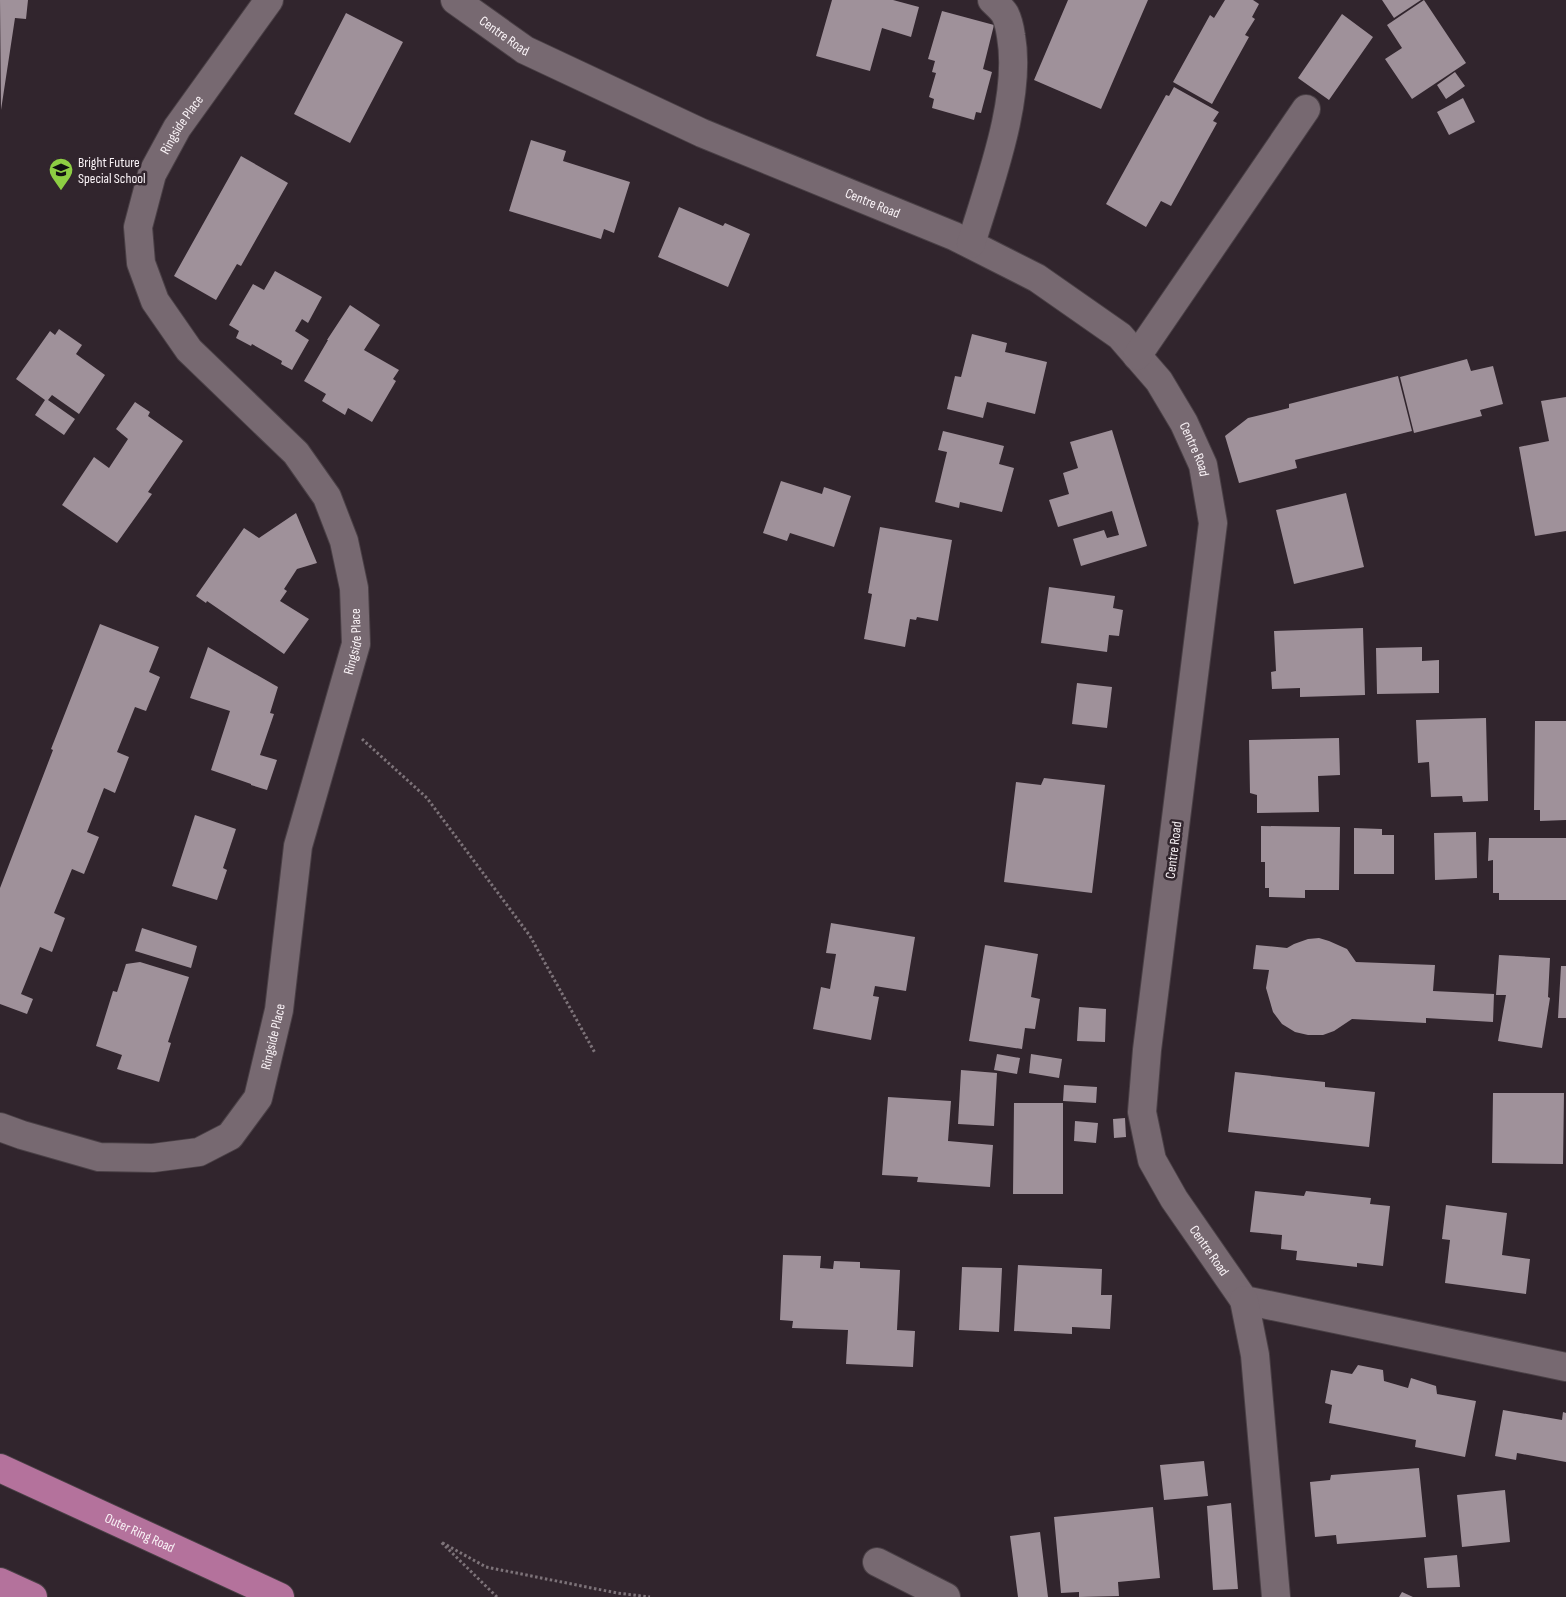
<svg xmlns="http://www.w3.org/2000/svg" width="1566" height="1597" font-family="'Sofia Sans Condensed',sans-serif">
  <style>
    .building { fill: #9f919a }
    .lines { fill: none; stroke-linecap: round; stroke-linejoin: round }
    .minor-casing { stroke: #4a4046; stroke-width: 30 }
    .highway-casing { stroke: #4a4046; stroke-width: 30 }
    .path { stroke: #7d7379; stroke-width: 3; stroke-dasharray: 2.5 2.5; stroke-linecap: butt }
    .minor { stroke: #776971; stroke-width: 28 }
    .highway { stroke: #b4729c; stroke-width: 28 }
    .labels { text-anchor: middle; stroke-width: 5; stroke-linejoin: round; paint-order: stroke }
    .street-label { font-size: 14px; fill: #f9f2f6; stroke: #31252d }
    .poi-label { font-size: 14px; fill: #f9f2f6; stroke: #31252d; text-anchor: start }
  </style>
  <rect width="100%" height="100%" fill="#31252d"/>
  <path class="building" d="M0 0H28L26 19 15 18 1 110Z
    M832 0H893L919 7 911 37 882 28 870 71 816 56Z
    M1068 0H1148L1101 109 1034 80Z
    M1225 0H1253L1259 4 1252 17 1255 19 1245 35 1249 37 1212 104 1173 82 1210 15 1214 18Z
    M1382 0H1421L1394 18Z
    M1424 0 1466 63 1412 99 1385 59 1402 48 1387 25Z
    M942 11 994 25 983 69 992 72 981 113 976 112 974 120 932 108 934 99 929 97 936 73 932 72 935 61 928 59Z
    M346 13 403 42 350 143 294 114Z
    M1342 14 1373 37 1329 100 1298 78Z
    M1455 72 1465 86 1446 99 1437 85Z
    M1174 87 1219 112 1213 121 1217 123 1171 206 1161 201 1146 227 1106 204 1166 95 1169 96Z
    M1463 98 1475 122 1449 135 1437 112Z
    M531 140 566 151 563 161 630 182 614 233 604 229 601 239 509 211Z
    M241 156 288 183 241 266 237 264 216 300 174 276Z
    M679 207 723 226 725 223 750 234 728 287 658 257Z
    M275 271 322 297 308 323 302 319 295 331 309 340 292 370 281 364 282 361 252 344 251 346 236 338 239 331 229 325 253 284 264 290Z
    M350 305 380 325 364 350 399 370 393 379 396 381 372 422 348 408 345 415 322 401 326 394 304 381 328 340H327Z
    M59 329 82 345 76 354 105 375 79 414 52 395 48 400 75 419 64 435 35 415 45 400 16 379 50 331 55 335Z
    M972 334 1007 343 1005 352 1047 362 1035 414 987 402 983 418 947 409 955 376 961 377Z
    M1467 359 1471 371 1493 366 1503 404 1480 410 1482 416 1414 433 1400 377Z
    M1398 376 1412 431 1295 460 1297 468 1239 483 1225 436 1248 418 1289 408V404Z
    M1566 397V531L1535 536 1519 447 1549 441 1541 401Z
    M135 402 150 412 148 416 183 441 148 492 152 494 117 543 62 505 94 457 109 468 128 439 116 429Z
    M1112 430 1147 546 1081 566 1073 539 1104 530 1107 538 1119 535 1112 511 1058 527 1049 500 1069 494 1063 473 1078 468 1070 442Z
    M943 431 1004 446 999 464 1014 468 1002 512 960 502 959 508 935 502 947 452 938 450Z
    M781 481 822 494 824 487 851 496 834 547 790 533 787 541 763 533Z
    M1346 493 1364 567 1294 584 1276 510Z
    M296 513 317 563 297 569 284 589 287 591 280 601 309 619 284 654 207 601 206 603 196 596 244 528 259 538Z
    M880 527 952 540 938 621 917 617 916 620 910 619 905 647 864 639 872 594 868 593Z
    M1049 587 1115 596 1113 608 1123 610 1119 636 1109 635 1107 652 1041 643Z
    M100 624 159 647 149 672 160 677 146 711 135 707 117 752 129 757 115 793 104 788 87 832 99 837 84 874 72 869 54 913 65 918 52 952 40 947 21 994 33 999 27 1014 0 1004V888L53 750 51 749Z
    M1363 628 1365 695 1300 697V688L1272 689 1271 672 1276 671 1274 631Z
    M208 647 278 687 270 713 274 714 260 755 277 760 267 790 251 785V784L211 770 230 711 190 698Z
    M1422 647V661L1439 660V693L1377 694 1376 648Z
    M1077 683 1112 687 1107 728 1072 724Z
    M1486 718 1488 801 1463 802 1462 796 1431 797 1429 762 1418 763 1416 720Z
    M1535 721H1566V820L1540 821V810H1534Z
    M1339 738 1340 775 1318 776 1319 812 1257 813V795L1250 793 1249 740Z
    M1044 778 1105 785 1092 893 1004 882 1016 782 1041 785Z
    M195 815 236 829 223 868 227 870 217 900 172 886Z
    M1261 826 1340 827 1339 890H1305V898L1269 897V888H1265V862H1261Z
    M1354 828 1382 829V835H1394V874H1354Z
    M1476 832 1477 878 1435 880 1434 833Z
    M1489 838H1566V900H1499V893H1493V860L1488 861Z
    M831 923 915 937 906 991 875 986 873 996 879 997 871 1040 813 1029 821 987 830 989 836 954 826 953Z
    M142 928 197 946 191 968 135 951Z
    M1319 938 1329 941 1347 949 1356 962 1435 965 1433 991 1494 994 1493 1022 1426 1018V1023L1352 1019 1334 1031 1323 1035H1308L1295 1032 1282 1024 1273 1012 1266 988 1269 970 1253 969 1256 945 1287 948 1294 944 1308 939Z
    M985 945 1038 954 1031 997 1040 999 1035 1029 1025 1028 1022 1049 969 1041Z
    M1499 955 1550 958 1548 997 1550 998 1542 1048 1498 1041 1506 995H1496Z
    M140 962 189 977 168 1042 171 1043 159 1082 117 1069 122 1055 96 1046 113 991 117 992 126 964Z
    M1561 966H1566V1018H1558Z
    M1079 1007 1106 1009 1105 1042 1077 1041Z
    M997 1054 1020 1058 1017 1074 994 1070Z
    M1031 1054 1062 1059 1059 1078 1029 1073Z
    M961 1070 997 1073 994 1126 958 1124Z
    M1235 1072 1325 1082V1087L1375 1092 1369 1147 1228 1132Z
    M1064 1085 1097 1087 1096 1103 1063 1101Z
    M1493 1093H1564L1563 1164 1492 1163Z
    M888 1097 951 1101 948 1141 993 1145 990 1187 917 1182 918 1177 882 1175Z
    M1014 1103H1063V1194H1013Z
    M1125 1118 1126 1137 1114 1138 1113 1119Z
    M1075 1121 1098 1123 1096 1143 1074 1141Z
    M1255 1191 1304 1196 1306 1191 1371 1198 1370 1204 1390 1206 1383 1266 1357 1263V1267L1296 1260 1297 1251 1281 1249 1282 1235 1250 1232Z
    M1446 1205 1507 1213 1502 1255 1530 1259 1526 1294 1445 1283 1450 1240 1442 1239Z
    M783 1255 821 1256 820 1268 833 1269 834 1261 860 1262V1268L900 1270 897 1330 915 1331 913 1367 846 1364 848 1330 792 1328 793 1321 780 1320Z
    M1018 1265 1102 1269 1101 1295H1112L1110 1329 1072 1327V1334L1014 1331Z
    M962 1267 1002 1268 999 1332 959 1330Z
    M1358 1365 1383 1370 1384 1381 1408 1388 1411 1378 1436 1386 1437 1394 1476 1401 1465 1457 1415 1447 1416 1440 1329 1423 1332 1405 1325 1403 1331 1370 1352 1374Z
    M1503 1410 1562 1420 1563 1412 1566 1413V1462L1517 1453 1516 1460 1495 1456Z
    M1204 1461 1208 1496 1164 1500 1160 1465Z
    M1419 1468 1426 1537 1337 1544 1336 1535 1315 1537 1310 1482 1330 1480 1331 1475Z
    M1505 1490 1510 1542 1462 1547 1457 1495Z
    M1231 1503 1238 1589 1213 1590 1207 1506Z
    M1153 1507 1160 1578 1118 1582 1119 1596 1079 1597V1592L1061 1593 1054 1517Z
    M1040 1532 1048 1597H1018L1010 1536Z
    M1457 1555 1460 1587 1427 1588 1424 1558Z
    M1402 1592 1413 1597H1399Z"/>
  <g class="lines">
    <defs>
      <g id="minor">
        <path id="s1" d="M455 0 525 50 702 133 954 236 1037 278 1120 336 1159 381 1184 423 1203 465 1213 523 1147 1050 1142 1112 1152 1160 1174 1199 1244 1300 1566 1367"/>
        <path d="M971 244C989 184 1022 98 1011 36 1010 29 1008 20 1005 14 1002 9 996 4 992 0"/>
        <path d="M1137 356 1306 109"/>
        <path id="s2" d="M0 1127 22 1135 99 1157 153 1158 199 1152 230 1136 258 1098 279 1010 298 846 356 644 354 588 344 541 327 497 296 453 189 350 155 301 141 263 138 227 152 174 177 128 269 0"/>
        <path d="M1244 1300 1255 1355 1276 1597"/>
        <path d="M877 1562 946 1597"/>
      </g>
      <g id="highway">
        <path id="s3" d="M0 1468 280 1597"/>
        <path d="M0 1582 33 1597"/>
      </g>
    </defs>
    <use href="#minor" class="minor-casing"/>
    <use href="#highway" class="highway-casing"/>
    <path class="path" d="M362 739 427 798 530 936 595 1053
      M497 1597 441 1542 486 1567 617 1593 650 1597"/>
    <use href="#minor" class="minor"/>
    <use href="#highway" class="highway"/>
  </g>
  <defs>
    <symbol id="school-pin" viewBox="-11 -11 22 30"><path d="M0 17L-7.5 6A9.5 9.5 0 1 1 7.5 6Z" fill="#8dce43" stroke="#31252d"/><path d="M0-5L7-2L0 1L-7-2ZM-4 1L0 2.5L4 1V4Q0 6-4 4Z" fill="#111"/></symbol>
  </defs>
  <g fill-rule="evenodd">
    <use href="#school-pin" x="47" y="156" width="28" height="38"/>
  </g>
  <g class="labels">
    <g class="street-label">
      <text dy="5" stroke="none"><textPath href="#s1" startOffset="61">Centre Road</textPath></text>
      <text dy="5" stroke="none"><textPath href="#s2" startOffset="1354">Ringside Place</textPath></text>
      <text dy="5" stroke="none"><textPath href="#s1" startOffset="466">Centre Road</textPath></text>
      <text dy="5" stroke="none"><textPath href="#s1" startOffset="885">Centre Road</textPath></text>
      <text dy="5" stroke="none"><textPath href="#s2" startOffset="754">Ringside Place</textPath></text>
      <text transform="translate(1173 850) rotate(-83)" y="5">Centre Road</text>
      <text dy="5" stroke="none"><textPath href="#s2" startOffset="349">Ringside Place</textPath></text>
      <text dy="5" stroke="none"><textPath href="#s1" startOffset="1711">Centre Road</textPath></text>
      <text dy="5" stroke="none"><textPath href="#s3" startOffset="154">Outer Ring Road</textPath></text>
    </g>
    <g class="poi-label">
      <text x="78" y="167">Bright Future<tspan x="78" dy="16">Special School</tspan></text>
    </g>
  </g>
</svg>
